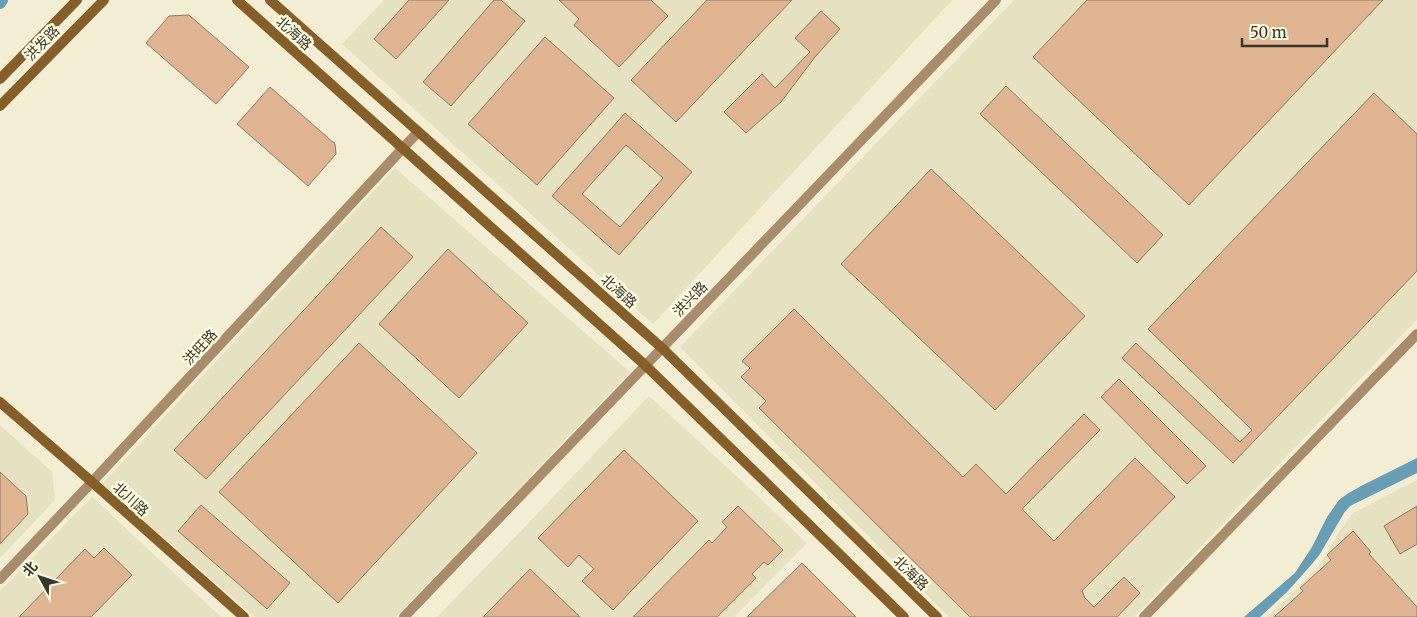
<svg xmlns="http://www.w3.org/2000/svg" width="1417" height="617" font-family="Merriweather,'Noto Sans SC',serif">
  <style>
    .built { fill: #e6e1c0 }
    .water { fill: #689db6 }
    .lines { fill: none; stroke-linecap: round; stroke-linejoin: round }
    .canal { stroke: #689db6; stroke-width: 12 }
    .building { fill: #dfb493; stroke: #8c7868; fill-rule: evenodd }
    .street { stroke: #a88c6b; stroke-width: 10 }
    .secondary { stroke: #865e29; stroke-width: 10 }
    .labels { text-anchor: middle; stroke-width: 5; stroke-linejoin: round; paint-order: stroke }
    .street-label { font-size: 14px; fill: #38362c; stroke: #fffbe0 }
  </style>
  <rect width="100%" height="100%" fill="#f2edd3"/>
  <path class="built" d="M384 0H952L653 324 342 44Z
    M1014 0H1417V319L1134 617H949L680 347Z
    M395 168 630 372 396 617H255L102 484Z
    M649 396 744 483 807 543 734 617H437L520 532Z
    M0 425 52 472 55 500 0 558Z
    M1417 480V617H1266L1291 595 1321 563 1339 532 1353 513Z
    M92 497 221 617H0V591Z"/>
  <path class="water" d="M1417 458V473L1350 506 1344 513 1320 554 1312 564 1287 592 1260 617H1244L1295 573 1312 547 1327 517 1339 500 1347 494 1361 486Z"/>
  <g class="lines">
    <path class="canal" d="M0 3 2 0"/>
  </g>
  <path class="building" d="M409 0H449L396 59 374 39Z
    M494 0H501L525 21 451 106 423 82Z
    M559 0H651L668 16 619 67 574 25 579 19Z
    M707 0H792L676 122 631 80Z
    M1087 0H1383L1189 205 1033 57Z
    M821 11 840 29 815 57 781 102 746 133 724 112 762 74 775 88 810 52 795 38Z
    M189 15 249 67 216 104 146 43 169 16Z
    M545 37 614 98 537 185 468 124Z
    M1006 86 1163 235 1137 263 980 114Z
    M270 87 335 144 336 154 308 186 237 124Z
    M1374 93 1417 134V271L1233 463 1122 358 1136 343 1240 442 1252 430 1148 329Z
    M625 113 692 172 619 255 552 196ZM626 145 663 178 620 227 582 194Z
    M931 169 1085 316 995 410 841 264Z
    M381 227 413 257 206 479 174 450Z
    M448 249 528 323 459 398 379 324Z
    M794 309 963 477 976 464 1006 494 1084 414 1100 430 1022 509 1054 541 1135 458 1175 497 1082 591 1085 598 1094 607 1124 577 1140 593 1117 617H970L759 408 766 401 741 377 750 368 742 361Z
    M359 343 477 453 338 603 219 492Z
    M1119 379 1206 466 1187 484 1101 397Z
    M624 450 698 521 613 610 582 581 594 569 579 555 568 567 538 538Z
    M0 472 26 496 28 514 0 544Z
    M201 505 290 583 267 609 178 531Z
    M738 506 783 550 768 565 764 562 752 574 756 578 717 617H633L709 540 712 543 727 527 722 522Z
    M1417 506V544L1400 554 1384 526Z
    M1353 531 1371 552 1369 554 1417 607V617H1274L1303 591 1300 588 1331 560 1327 555Z
    M104 548 132 575 91 617H19L85 549 94 558Z
    M802 563 856 617H747Z
    M530 569 580 617H483Z"/>
  <g class="lines">
    <path class="street" d="M0 579 92 482 418 132
      M404 617 996 0
      M1144 617 1417 334"/>
    <path class="secondary" d="M237 0 645 365 904 617
      M270 0 662 348 937 617
      M0 79 77 0
      M0 106 104 0
      M0 402 92 482 244 617"/>
  </g>
  <g class="labels">
    <g class="street-label">
      <text transform="translate(294 33) rotate(42)" y="5">北海路</text>
      <text transform="translate(42 43) rotate(-46)" y="5">洪发路</text>
      <text transform="translate(619 291) rotate(42)" y="5">北海路</text>
      <text transform="translate(690 299) rotate(-46)" y="5">洪兴路</text>
      <text transform="translate(200 347) rotate(-47)" y="5">洪旺路</text>
      <text transform="translate(131 499) rotate(42)" y="5">北川路</text>
      <text transform="translate(911 573) rotate(44)" y="5">北海路</text>
    </g>
  </g>
  <g transform="translate(40 577) rotate(310)" stroke="#fffbe0" stroke-width="4" paint-order="stroke">
  <path d="M0-4L9 19L0 12L-9 19Z" fill="#38362c"/>
  <text y="-8" font-size="14" font-weight="bold" text-anchor="middle" fill="#38362c">北</text>
  </g>
  <path d="M1242 38v8h85v-8" fill="none" stroke="#38362c" stroke-width="2.5"/>
  <text x="1250" y="38" font-size="15" fill="#38362c" stroke="#fffbe0" stroke-width="4" paint-order="stroke">50 m</text>
</svg>
